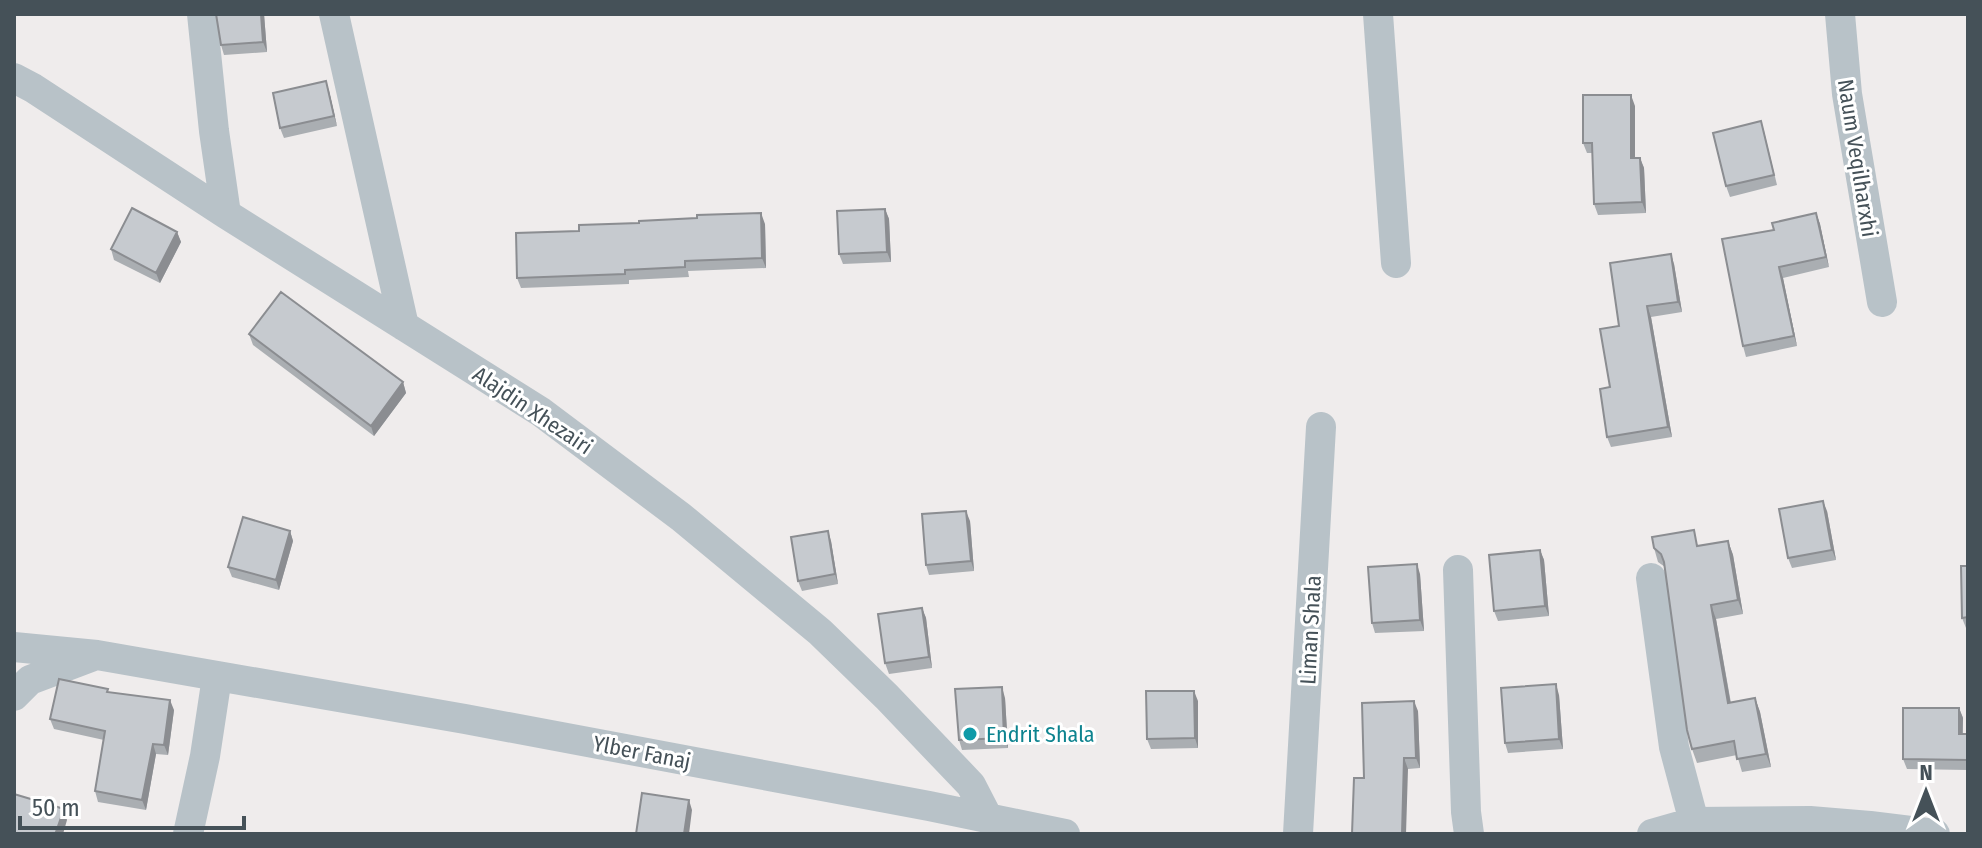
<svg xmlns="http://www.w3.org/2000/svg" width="1982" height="848" font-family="'Fira Sans Condensed',sans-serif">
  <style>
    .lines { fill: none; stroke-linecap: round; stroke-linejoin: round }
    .street { stroke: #b8c2c8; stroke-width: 30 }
    .wall { fill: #aaaeb2 }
    .shaded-wall { fill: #8b8d91 }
    .building { fill: #c6cacf; stroke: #8b8d91; stroke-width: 2 }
    .culture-dot { fill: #0f9aa8; stroke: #fff; stroke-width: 3 }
    .labels { text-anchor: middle; stroke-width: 6; stroke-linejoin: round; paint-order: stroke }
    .street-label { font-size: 22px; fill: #455158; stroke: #fff }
    .culture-label { font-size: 22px; fill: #0d838f; stroke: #fff; text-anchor: start }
  </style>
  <rect width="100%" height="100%" fill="#efecec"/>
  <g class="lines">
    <path class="street" d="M202 14 214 131 226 214
      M334 14 404 326
      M1378 14 1396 263
      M1840 14 1847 94 1882 302
      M14 78 33 88 226 214 541 412 681 517 820 632 887 697 971 785 988 818
      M1458 570 1466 812 1469 834
      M1651 578 1674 747 1694 822
      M14 647 97 655 465 719 929 806 1065 834
      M14 696 30 680 91 657
      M188 834 205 756 217 677
      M1298 834 1321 427
      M1652 834 1694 822 1810 821 1870 826 1935 834"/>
  </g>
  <path class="wall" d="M216 14H264L267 52 224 55 221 45Z
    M329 91 337 126 284 138 280 128Z
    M1635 106V158H1640L1644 168 1646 213 1598 215 1594 204 1592 153H1587L1583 143Z
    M1761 121 1764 131 1777 185 1730 197 1726 186Z
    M885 209 889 219 891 262 843 264 839 254Z
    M1816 213 1820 224 1829 267 1783 278 1797 346 1746 357 1743 346 1774 230Z
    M765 224 766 268 688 271 689 277 629 280V284L521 288 517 278 579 231Z
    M177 232 181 242 160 283 114 260 111 249Z
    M1674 264 1682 312 1651 317 1672 437 1611 447 1607 437 1610 387 1619 326Z
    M249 334 403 382 406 393 374 436 253 345Z
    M1827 511 1836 560 1792 568 1788 558Z
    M970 521 974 571 929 575 926 565Z
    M290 531 293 541 279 590 232 577 228 567Z
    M831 541 838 584 802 591 798 581Z
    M1728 541 1733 555 1743 614 1716 619 1731 703 1755 698 1760 712 1771 767 1742 772 1737 755 1697 763 1692 749 1665 567 1658 562 1654 548 1699 546Z
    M1540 550 1544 560 1549 616 1498 621 1494 611Z
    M1968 566V628H1966L1962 618Z
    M1420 574 1424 631 1375 633 1372 623Z
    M922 608 926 618 932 668 889 674 885 663Z
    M109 692 174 710 168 755 156 754 146 810 98 802 95 791 104 740 54 729 50 719Z
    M1559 695 1563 749 1508 753 1505 743Z
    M1005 698 1008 748 962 750 959 740Z
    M1198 701V748L1151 749 1147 739Z
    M1959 708 1963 718V734H1968V770L1907 769 1903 759Z
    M1418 711 1420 768 1408 769 1364 778Z"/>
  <path class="shaded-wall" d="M261 14H264L267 52 263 42Z
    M326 81 329 91 337 126 334 116Z
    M1631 95 1635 106V169L1631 158Z
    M1640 158 1644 168 1646 213 1642 202Z
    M885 209 889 219 891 262 887 252Z
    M761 213 765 224 766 268 762 258Z
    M1816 213 1820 224 1829 267 1826 257Z
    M177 232 181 242 160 283 156 273Z
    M1671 254 1674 264 1682 312 1678 302Z
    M1779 267 1783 278 1797 346 1794 336Z
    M1647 306 1651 317 1672 437 1668 427Z
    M403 382 406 393 374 436 371 426Z
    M1823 501 1827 511 1836 560 1832 550Z
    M966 511 970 521 974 571 971 561Z
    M290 531 293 541 279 590 276 580Z
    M828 531 831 541 838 584 835 574Z
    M1728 541 1733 555 1743 614 1738 600Z
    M1540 550 1544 560 1549 616 1545 606Z
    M1417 564 1420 574 1424 631 1420 620Z
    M1711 605 1716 619 1733 717 1728 703Z
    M922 608 926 618 932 668 929 657Z
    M1556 684 1559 695 1563 749 1559 739Z
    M1002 687 1005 698 1008 748 1004 738Z
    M1194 691 1198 701V748L1195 738Z
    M1755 698 1760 712 1771 767 1766 754Z
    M170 700 174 710 168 755 164 745Z
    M1414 701 1418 711 1420 768 1416 758Z
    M1959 708 1963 718 1962 744 1959 734Z
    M153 744 156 754 146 810 142 800Z
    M1404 758 1408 769 1406 834H1402Z
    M689 800 692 810 689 834H684Z
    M64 809 67 820 63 834 56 832Z"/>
  <path class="building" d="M216 14H261L263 42 221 45Z
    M326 81 334 116 280 128 273 93Z
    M1583 95H1631V158H1640L1642 202 1594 204 1592 143H1583Z
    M1761 121 1774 175 1726 186 1713 133Z
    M132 208 177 232 156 273 111 249Z
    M885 209 887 252 839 254 837 211Z
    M761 213 762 258 685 261V267L625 270V274L517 278 516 233 579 231V225L639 223V221L697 218V215Z
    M1816 213 1826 257 1779 267 1794 336 1743 346 1722 239 1774 230 1772 223Z
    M1671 254 1678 302 1647 306 1668 427 1607 437 1600 389 1610 387 1600 329 1619 326 1610 263Z
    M281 292 403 382 371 426 249 334Z
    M1823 501 1832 550 1788 558 1779 509Z
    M966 511 971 561 926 565 922 514Z
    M243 517 290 531 276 580 228 567Z
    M1694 530 1697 546 1728 541 1738 600 1711 605 1728 703 1755 698 1766 754 1737 759 1734 741 1692 749 1687 730 1664 562 1661 554 1654 548 1652 537Z
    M828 531 835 574 798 581 791 537Z
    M1540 550 1545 606 1494 611 1489 555Z
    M1417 564 1420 620 1372 623 1368 567Z
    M1961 566H1968V617L1962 618Z
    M922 608 929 657 885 663 878 614Z
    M59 679 108 689 107 692 170 700 164 745 153 744 142 800 95 791 105 731 50 719Z
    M1556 684 1559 739 1505 743 1501 688Z
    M1002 687 1004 738 959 740 955 689Z
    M1146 691H1194L1195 738 1147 739Z
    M1414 701 1416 758H1404L1402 834H1352L1354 778H1364L1362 703Z
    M1903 708H1959V734H1968V760L1903 759Z
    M642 793 689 800 684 834H636Z
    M14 794 64 809 56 832 67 834H14Z"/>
  <circle class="culture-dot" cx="970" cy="734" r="8"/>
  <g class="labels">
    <g class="street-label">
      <text transform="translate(1858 158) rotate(81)" y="8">Naum Veqilharxhi</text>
      <text transform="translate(533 410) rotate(34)" y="8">Alajdin Xhezairi</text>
      <text transform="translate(1310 630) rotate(-87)" y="8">Liman Shala</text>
      <text transform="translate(642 752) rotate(11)" y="8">Ylber Fanaj</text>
    </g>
    <g class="culture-label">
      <text x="986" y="742">Endrit Shala</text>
    </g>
  </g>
  <rect width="1982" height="848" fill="none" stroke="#455158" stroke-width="32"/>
  <g transform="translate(1926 792)" stroke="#ffffff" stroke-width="6" paint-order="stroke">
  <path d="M0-6L14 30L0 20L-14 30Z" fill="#455158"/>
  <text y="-12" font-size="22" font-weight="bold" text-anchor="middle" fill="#455158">N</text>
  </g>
  <path d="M20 816v12h224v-12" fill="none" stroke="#455158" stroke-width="4"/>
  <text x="32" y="816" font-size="24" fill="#455158" stroke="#ffffff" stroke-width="6" paint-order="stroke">50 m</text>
</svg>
